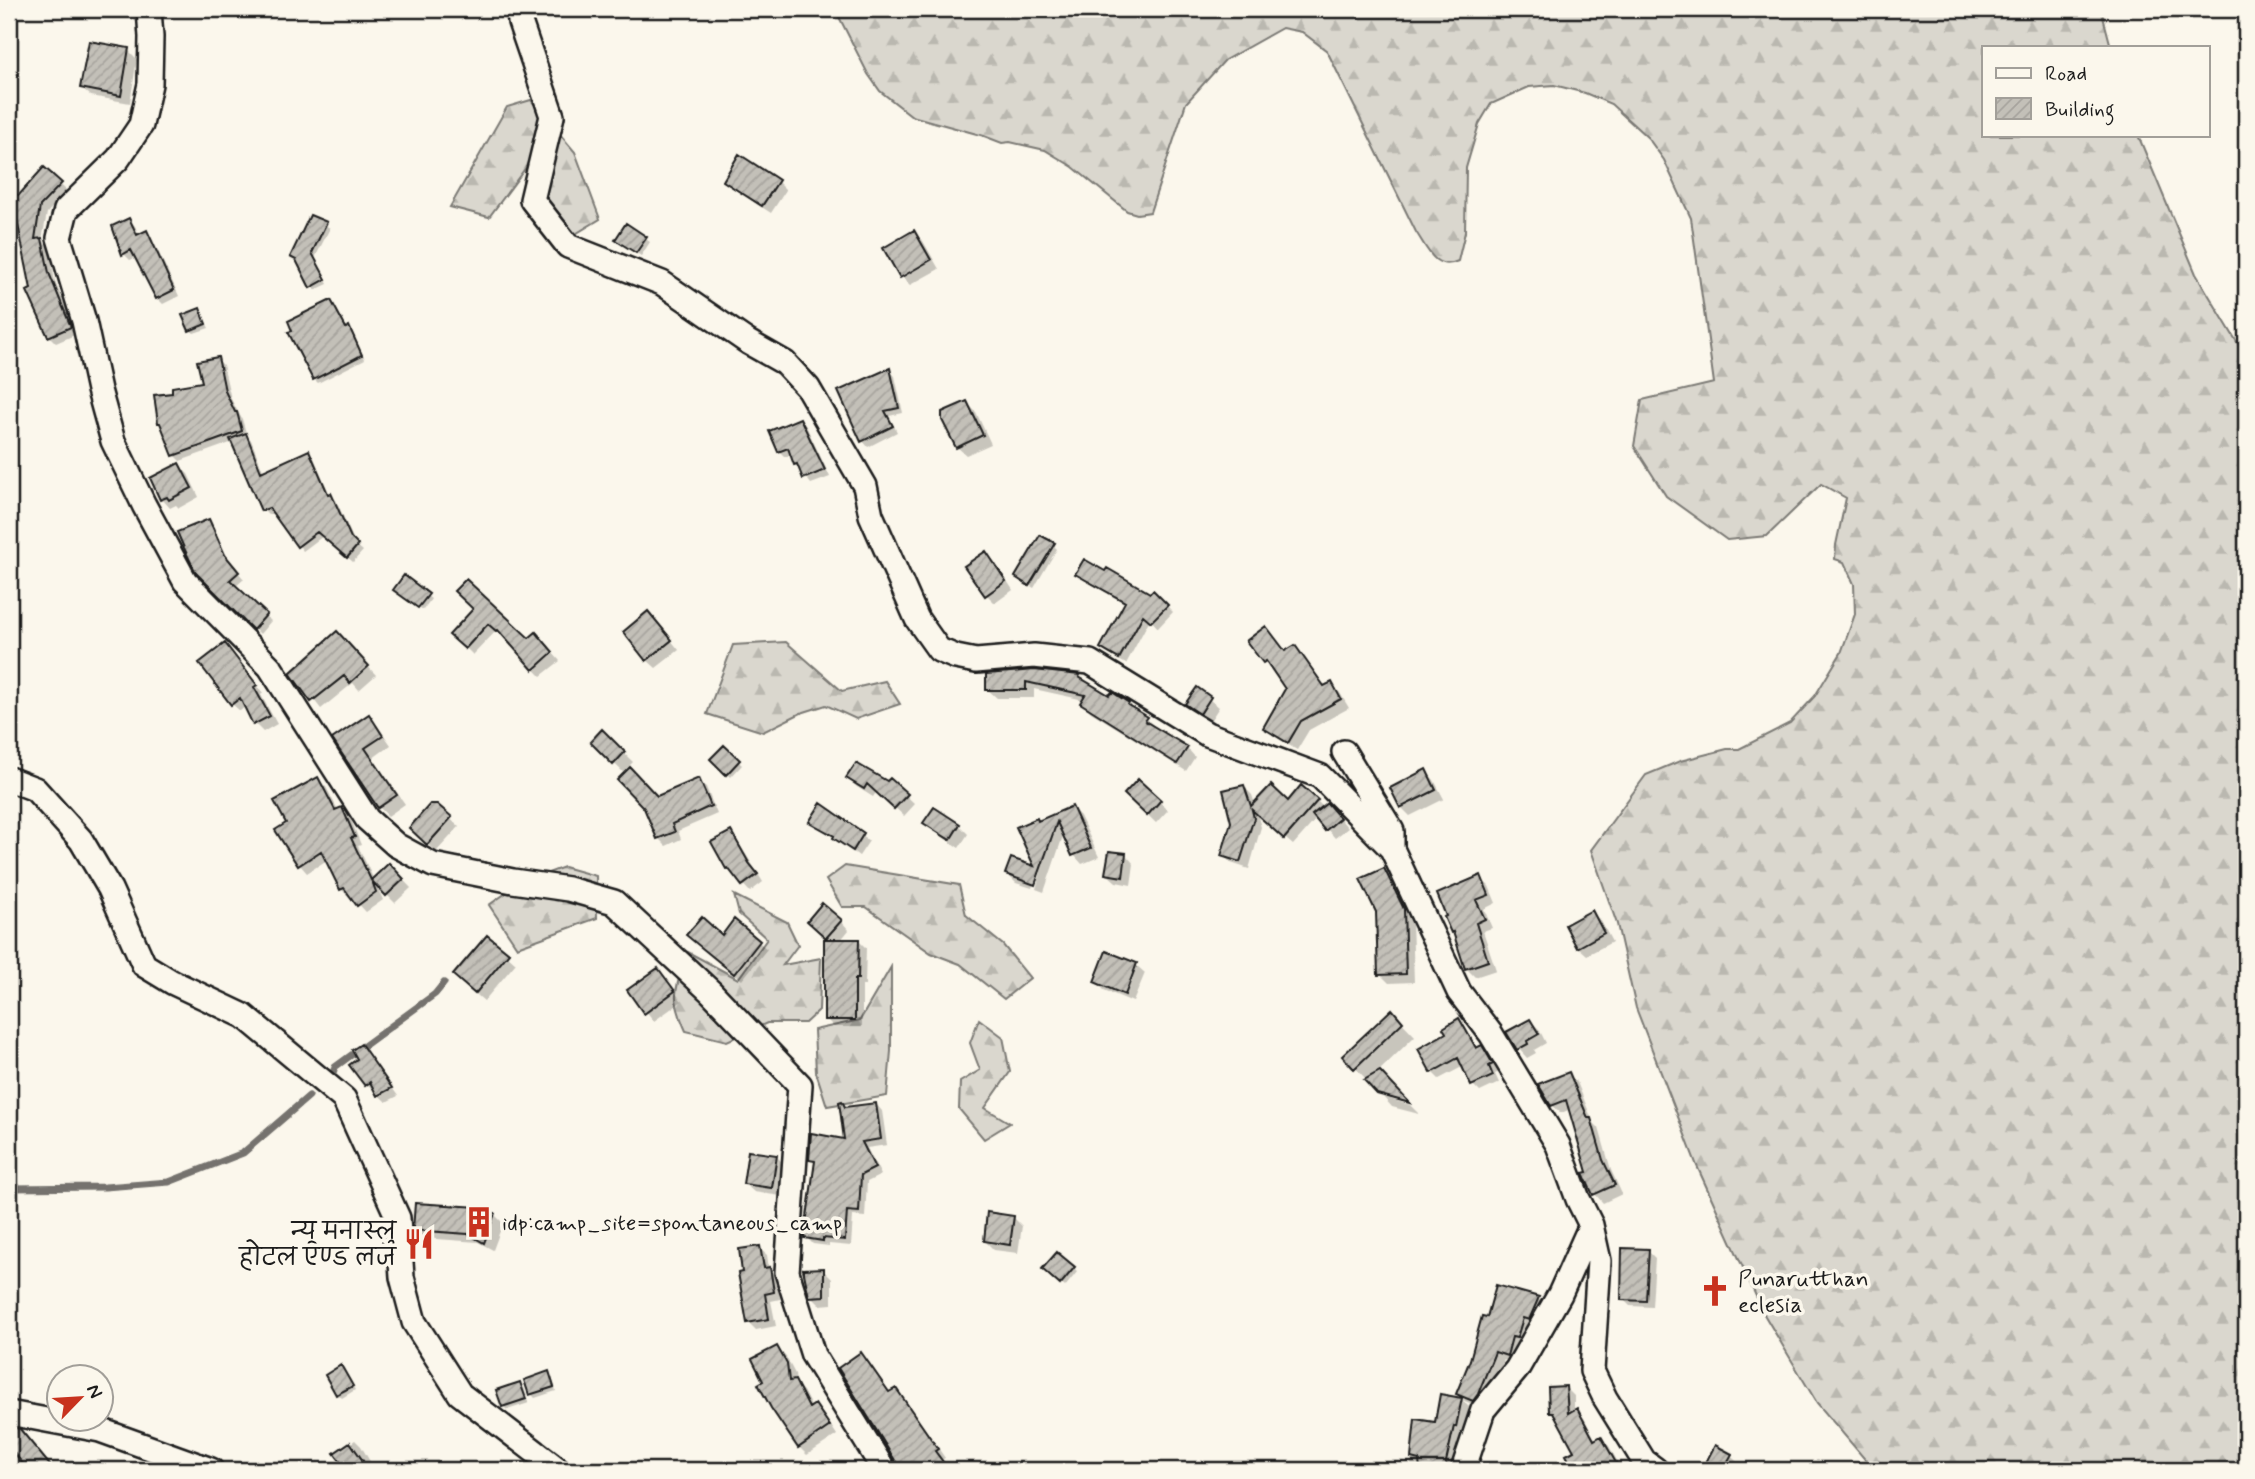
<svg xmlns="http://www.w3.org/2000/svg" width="2255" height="1479" font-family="Mynerve,'Playpen Sans Deva',sans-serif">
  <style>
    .forest { fill: url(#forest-firs); stroke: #7b7a75; stroke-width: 2 }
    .shadow { fill: #0003 }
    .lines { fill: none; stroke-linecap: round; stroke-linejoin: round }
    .stream { stroke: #74726e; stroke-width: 7 }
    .building { fill: url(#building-hatch); stroke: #1c1c1c; stroke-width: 2 }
    .street-casing { stroke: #1c1c1c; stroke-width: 28 }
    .street { stroke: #fbf7ec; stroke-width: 23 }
    .labels { text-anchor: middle; stroke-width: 7; stroke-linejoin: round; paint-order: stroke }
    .poi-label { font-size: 23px; fill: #1c1c1c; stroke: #fbf7ec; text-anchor: start }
  </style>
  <defs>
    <pattern id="forest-firs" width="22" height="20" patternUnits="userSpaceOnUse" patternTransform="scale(1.75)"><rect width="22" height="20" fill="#dad7ce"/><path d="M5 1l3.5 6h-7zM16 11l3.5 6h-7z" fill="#bab8b0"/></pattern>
    <pattern id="building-hatch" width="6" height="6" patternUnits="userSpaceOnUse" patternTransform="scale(1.75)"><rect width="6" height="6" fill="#c3c0b8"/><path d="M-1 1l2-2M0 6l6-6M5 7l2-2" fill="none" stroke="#a7a49e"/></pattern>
  </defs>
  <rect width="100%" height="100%" fill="#fbf7ec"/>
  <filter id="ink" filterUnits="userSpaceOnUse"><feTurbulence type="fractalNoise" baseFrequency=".0143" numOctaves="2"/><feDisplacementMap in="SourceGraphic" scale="14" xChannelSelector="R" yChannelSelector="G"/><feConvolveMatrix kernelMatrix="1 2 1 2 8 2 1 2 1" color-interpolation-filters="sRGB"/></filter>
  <g filter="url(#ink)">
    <path class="forest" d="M835 9H2101L2111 47H1984V135H2138L2196 274 2246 357V1470H1886L1868 1463 1817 1403 1765 1316 1697 1166 1636 1008 1617 924 1591 850 1646 775 1680 761 1727 749H1739L1790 723 1815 696 1841 653 1855 614 1854 584 1844 562 1835 559 1836 545 1846 498 1821 484 1767 536 1727 540 1666 496 1634 446 1642 400 1714 383 1691 218 1664 160 1648 138 1611 104 1585 93 1554 85 1529 87 1491 104 1479 124 1466 168 1465 232 1458 261C1435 272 1427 248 1416 232L1327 51 1302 32 1282 28 1225 60 1186 103 1150 212 1137 214 1127 211 1073 167 1045 150 1010 142 1002 143 984 136 912 116 880 91 868 74Z
      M531 100 575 152 600 219 572 236 545 211 530 162 489 217 450 207 507 107Z
      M786 642 842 691 885 681 900 704 856 719 826 705 801 713 763 732 707 714 733 645Z
      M845 866 959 885 966 915 1003 945 1030 978 1004 999 960 964 931 953 866 907H842L826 880Z
      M564 867 596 876 597 918 517 947 489 905 519 884Z
      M734 895 787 922 798 945 783 965 821 958 819 1010 805 1023H767L727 1041 686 1031C669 993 676 990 688 952L738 979 767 939 739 914Z
      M891 967V1051L887 1096 827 1106 816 1072 814 1030 860 1020Z
      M979 1019 1003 1037 1010 1072 985 1108 1010 1123 984 1139 959 1109 960 1082 980 1070 970 1043Z"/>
    <path class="shadow" d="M128 50 137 59 130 103 91 96 82 88Z
      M44 169 67 191 47 213 42 240 49 247 55 282 77 334 56 343 49 336 32 290 19 219 9 225V195L19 197Z
      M725 180 777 181 786 190 771 213 734 189Z
      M311 217 330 228 315 258 328 284 315 290 299 262 292 257Z
      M129 220 135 226 139 235 146 232 152 238 179 296 163 304 157 298 137 257 130 260 124 254Z
      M626 225 650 242 641 256 621 243Z
      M914 232 923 241 939 269 910 285 901 276Z
      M334 306 347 329H349L352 332 365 359 318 383 314 379Z
      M199 310 209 328 194 333 190 330Z
      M217 359 223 365 231 399 242 419 247 436 251 440 264 473 308 452 314 458 330 495 336 500 356 545 363 551 353 562 323 536 303 551 275 513 268 515 263 510 233 442 180 461 174 455V394L204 384Z
      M889 370 895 376 903 413 889 416 897 432 868 447 863 441Z
      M967 403 976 412 991 444 966 455 957 447Z
      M800 420 806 426 830 477 811 484 796 464 792 455 785 457 779 451Z
      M179 466 188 474 199 497 179 508 176 505 170 508 162 499Z
      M208 521 214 527 230 563 244 579 235 587 271 621 260 634 198 572Z
      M1053 545 1057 549 1034 588 1021 580Z
      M986 553 994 561 1013 590 995 603 986 594Z
      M1078 574 1150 595 1153 592 1173 612 1158 628 1150 619 1126 664 1108 654 1102 648 1126 604 1084 580Z
      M399 594 427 596 431 599 423 610Z
      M475 609 529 640 543 642 560 661 541 676 497 630 473 655 452 634Z
      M656 622 679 650 656 668 647 660Z
      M1266 628 1286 653 1295 647 1326 688 1331 685 1340 693 1349 708 1309 730 1297 750 1274 736 1265 728 1287 689 1249 641Z
      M345 642 376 675 359 690 353 683 321 709 293 673Z
      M232 653 263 693 261 695 277 724 263 732 255 724 246 706 240 711 232 704Z
      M988 676 1079 677 1085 683 1110 697 1128 704 1146 718 1155 727 1154 728 1187 748 1195 757 1186 771 1091 712 1083 703 1084 700 1034 689V698H997L988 690Z
      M1197 690 1219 707 1210 721 1196 713 1188 704Z
      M369 716 377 725 391 745 373 758 405 804 388 816 379 807 335 739Z
      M602 732 633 762 623 772 592 742Z
      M724 748 742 765 731 777 713 759Z
      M1426 771 1434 780 1444 799 1410 816 1401 807Z
      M848 778 887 784 890 780 915 804 904 816 877 791 873 797 857 787Z
      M318 779 326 787 338 810 342 809 350 817 361 845 358 846 374 880 389 865 411 888 395 903 376 884 383 900 366 912 351 896 349 897 341 889 327 860 307 873 300 865 278 831 288 824Z
      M698 780 706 787 717 814 678 831 681 839 666 846 658 838 645 807 657 798Z
      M1138 781 1168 810 1156 823 1126 794Z
      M1244 787 1252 795 1255 804 1317 801 1324 808 1336 814 1348 828 1335 838 1317 818 1293 845 1257 814 1261 827 1249 869 1231 863 1223 855Z
      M437 806 459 827 436 852 420 837Z
      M1072 808 1080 816 1099 857 1082 864 1074 855 1064 833 1044 892 1036 889 1041 872H1037L1032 888 1016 883 1007 874 1037 869 1039 822Z
      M812 821 845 823 869 841 859 856Z
      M925 823 959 825 968 834 959 848 934 831Z
      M731 833 737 840 763 882 750 892 728 868Z
      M1126 855 1134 864 1131 885 1116 882 1107 874Z
      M1384 870 1393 879 1412 919 1414 982 1389 983 1380 974 1377 912Z
      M1480 878 1489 886 1496 903 1484 909 1492 928 1483 931 1496 970 1475 977 1466 968 1456 937 1452 932Z
      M1592 913 1601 921 1612 942 1587 955 1578 947Z
      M841 921 849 930 840 941H859L866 948 865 986H862V1027H834L826 1019 830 940 817 930Z
      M734 922 767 949 742 980 696 943 722 937Z
      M487 937 516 963 484 1001 464 984Z
      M1136 965 1145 973 1133 1002 1104 990 1096 982Z
      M657 970 682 1001 654 1021 629 990Z
      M1392 1012 1415 1036 1378 1072 1405 1100 1367 1080 1345 1057Z
      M1459 1021 1466 1028 1478 1049 1481 1048 1488 1055 1499 1072 1495 1074 1499 1083 1480 1092 1473 1085 1464 1066 1439 1079 1432 1072 1448 1034Z
      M1530 1021 1539 1029 1546 1043 1534 1050 1536 1053 1527 1058 1519 1049 1509 1033Z
      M361 1046 368 1054 398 1096 386 1102 367 1084 359 1059Z
      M1568 1074 1577 1082 1593 1122 1599 1128 1611 1170 1622 1194 1603 1203 1595 1194 1571 1109 1561 1113 1552 1105Z
      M1383 1097 1410 1105 1419 1114 1392 1107Z
      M842 1103 847 1108 876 1104 882 1111 887 1145 867 1148 881 1175 867 1182 865 1217 853 1216 851 1246 829 1244V1246L813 1244 806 1237 816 1165 811 1159 846 1141Z
      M776 1156 785 1165 781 1196 754 1192 745 1184Z
      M494 1214 503 1223 493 1250 478 1242 423 1238 415 1230Z
      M1013 1217 1022 1226 1018 1253 994 1250 985 1241Z
      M759 1248 767 1255 769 1269 777 1277 780 1299 771 1301 776 1326 756 1330 748 1322 745 1273Z
      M1648 1251 1655 1258 1652 1307 1630 1306 1623 1299Z
      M1057 1254 1077 1272 1065 1287 1045 1269Z
      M823 1270 832 1279V1304L820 1305 811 1296Z
      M1538 1299 1547 1308 1516 1363 1504 1360 1486 1403 1482 1408 1462 1400 1469 1407 1464 1433H1461L1454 1470H1410L1416 1437 1437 1425 1442 1396 1465 1400 1458 1393 1488 1319Z
      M777 1348 786 1357 795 1374 796 1384 803 1391 812 1408 815 1406 824 1415 837 1435 807 1455 799 1447 765 1382Z
      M861 1354 870 1363 891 1394 895 1391 904 1399 945 1458 942 1460 949 1470H903L840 1369Z
      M344 1371 355 1390 342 1398 338 1394Z
      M548 1373 552 1377 556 1391 535 1398 531 1394Z
      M9 1377 11 1379 17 1407 9 1410Z
      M520 1384 524 1388 529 1403 507 1410 503 1406Z
      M1566 1388 1574 1396V1411L1577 1410 1584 1418 1596 1441 1601 1439 1609 1446 1622 1470H1576L1569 1456 1576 1452 1559 1420 1551 1411Z
      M355 1440 361 1446 375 1470H349L337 1454Z
      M1716 1448 1731 1456 1739 1464 1736 1470H1704Z
      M599 1462 606 1470H585Z"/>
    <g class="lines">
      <path class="stream" d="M333 1073 335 1067 435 994 444 983
        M9 1188 105 1187 169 1182 243 1153 309 1096"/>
    </g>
    <path class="building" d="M89 41 129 48 121 96 80 88Z
      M739 154 779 180 762 206 723 181Z
      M44 167 62 183 40 206 35 239 42 238 49 273 71 327 48 337 27 291 31 289 17 220 9 219V193L19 195Z
      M310 215 327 222 312 253 326 279 310 288 296 260 290 257Z
      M129 218 137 235 147 230 174 290 156 299 131 250 122 255 112 226Z
      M626 223 647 237 636 253 615 240Z
      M914 230 931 260 900 278 883 248Z
      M331 300 346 328 349 326 362 355 313 380 288 332 292 331 288 321Z
      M200 308 206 324 189 331 182 315Z
      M218 357 225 391 235 412H237L242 431 173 456 160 423H158L154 395 172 393V387L202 382 197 361Z
      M890 368 899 408 885 411 893 426 861 442 838 391Z
      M967 401 983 435 956 448 942 420V412Z
      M800 418 825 470 803 479 797 464 794 465 788 448 778 452 769 431Z
      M246 433 261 472 309 450 328 494 331 493 351 538 358 545 347 558 317 532 297 547 269 508 261 511 230 439Z
      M179 463 192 488 169 500 167 497 160 500 150 478Z
      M209 519 225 555 239 572 230 580 267 614 253 630 196 573 184 548 177 532Z
      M1040 535 1055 543 1029 586 1015 577Z
      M986 551 1006 581 985 596 964 566Z
      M1084 559 1105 571 1107 568 1150 593 1153 590 1168 605 1151 622 1143 615 1119 659 1100 648 1125 602 1075 574Z
      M404 575 429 594 418 608 393 590Z
      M466 579 529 638 536 632 553 652 533 670 498 630 496 631 488 624 465 649 449 635 473 609 454 591Z
      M648 611 672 640 646 661 623 632Z
      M1266 626 1285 651 1295 645 1324 686 1332 682 1341 699 1301 721 1288 743 1263 728 1285 689 1266 661 1263 663 1246 641Z
      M337 631 369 666 350 683 344 676 311 702 290 673Z
      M225 643 257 685 254 687 270 716 253 725 240 698 231 705 199 663Z
      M1034 670 1080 675 1079 677 1109 695 1112 692 1129 703 1128 705 1148 717 1145 721 1188 747 1177 764 1080 703 1085 695 1026 682V690H986V674Z
      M1197 687 1211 697 1200 714 1185 704Z
      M369 714 383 736 365 748 397 795 378 808 332 739Z
      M602 729 625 752 613 765 590 742Z
      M724 745 740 760 726 775 710 759Z
      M856 763 887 781 890 778 908 794 894 809 867 784 864 789 846 778Z
      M630 767 657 796 699 778 711 806 672 824 675 832 657 839 644 808 617 780Z
      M1426 769 1436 790 1400 808 1390 788Z
      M318 777 335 810 342 807 355 837 351 838 371 880 389 863 404 879 386 896 372 881 376 892 357 906 344 888 340 890 321 851 298 866 275 830 286 823 274 801Z
      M1138 779 1161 800 1147 816 1124 794Z
      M1244 785 1251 806 1271 785 1288 801 1301 785 1318 800 1284 839 1252 810 1254 818 1240 862 1221 856 1231 822 1223 790Z
      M821 803 864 833 853 851 833 838 834 836 809 822Z
      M1327 803 1340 818 1325 831 1312 815Z
      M430 804H437L452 817 427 845 409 828Z
      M1072 806 1091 848 1072 856 1057 822 1035 885 1005 874 1011 858 1034 866 1016 827 1037 818 1038 821Z
      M934 807 960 824 950 840 923 823Z
      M731 831 749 863 758 874 742 886 728 868 726 869 711 842Z
      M1109 851 1126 853 1123 877 1105 874Z
      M1384 868 1404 909 1406 974 1378 975 1376 912 1360 879Z
      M1481 875 1489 895 1476 900 1485 919 1476 923 1488 961 1465 969 1453 932 1451 933 1444 917 1446 916 1437 894Z
      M822 903 842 920 826 938 807 921Z
      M1592 910 1604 933 1577 948 1565 925Z
      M702 917 722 935 734 919 760 941 734 974 686 935Z
      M487 935 509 953 475 994 453 975Z
      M824 939H859L858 979H855V1020H824Z
      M1106 951 1137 963 1125 995 1094 982Z
      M658 968 675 991 644 1014 627 990Z
      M1392 1009 1403 1022 1354 1069 1342 1056Z
      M1459 1018 1476 1048 1482 1045 1493 1064 1489 1066 1493 1076 1471 1086 1458 1058 1431 1073 1418 1049 1446 1033 1443 1028Z
      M1530 1019 1539 1034 1527 1041 1528 1044 1517 1050 1506 1032Z
      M361 1044 392 1088 377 1096 370 1082 365 1086 349 1065 357 1059 352 1050Z
      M1380 1071 1410 1103 1377 1094 1364 1080Z
      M1569 1072 1588 1118H1591L1603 1160 1615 1185 1593 1195 1583 1173 1587 1172 1566 1100 1551 1106 1538 1084Z
      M842 1101 845 1107 876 1103 881 1139 862 1142 875 1168 861 1175 859 1212 847 1211 845 1240 823 1238V1241L804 1238 815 1161 809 1160 811 1133 844 1139 839 1102Z
      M748 1151 777 1155 772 1188 743 1184Z
      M415 1203 479 1207 495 1213 484 1243 468 1234 413 1230Z
      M987 1212 1014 1216 1010 1245 984 1241Z
      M760 1246 764 1268 770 1267 774 1292 765 1294 769 1319 747 1323 738 1273 742 1272 739 1249Z
      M1622 1248 1649 1249 1646 1301 1621 1300Z
      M1057 1252 1075 1267 1060 1285 1042 1269Z
      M824 1268V1296L809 1297 803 1269Z
      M1496 1285 1539 1297 1529 1320 1523 1318 1517 1338 1512 1337 1507 1356 1495 1352 1478 1394 1473 1401 1456 1394 1470 1360 1482 1316 1487 1317Z
      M777 1346 787 1364 789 1381 795 1380 809 1408 815 1404 830 1426 798 1448 771 1408 758 1384 763 1381 752 1359Z
      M861 1352 889 1392 896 1388 938 1449 935 1451 949 1470H901L838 1368Z
      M341 1365 353 1386 336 1395 325 1375Z
      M549 1371 554 1387 529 1395 524 1380Z
      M520 1382 526 1399 502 1407 496 1390Z
      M1566 1386 1568 1413 1577 1408 1594 1440 1601 1436 1620 1470H1574L1566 1455 1574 1451 1553 1412H1549L1548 1387Z
      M1440 1394 1462 1398 1456 1427 1454 1426 1446 1462 1447 1470H1420L1419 1460 1411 1458 1415 1419 1435 1422Z
      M9 1427 20 1429 54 1470H28L9 1447Z
      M350 1442 363 1461 347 1470 334 1453Z
      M1715 1445 1732 1454 1723 1470H1702Z"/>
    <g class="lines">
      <defs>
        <path id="street" d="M149 9 151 37 150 84 141 125 118 159 66 210 59 238 84 321 99 390 113 441 144 505 185 581 270 667 367 819 396 845 433 865 513 881 568 889 614 902 711 992 800 1085 787 1272 813 1355 884 1470
          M519 9 520 22 552 116 532 200 568 246 662 283 748 342 785 363 808 388 865 486 871 515 917 619 939 650 956 657 976 661 1034 656 1090 662 1207 734 1320 776 1392 849 1459 992 1491 1034 1558 1145 1578 1199 1591 1225 1599 1261 1592 1371 1605 1398 1644 1461 1656 1470
          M1344 752 1392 831V849
          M9 779 35 789 81 840 110 889 144 965 172 982 244 1016 344 1099 398 1218 402 1277 414 1322 460 1394 559 1470
          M9 1413 100 1430 211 1470
          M1463 1470 1483 1410 1517 1369 1560 1294 1591 1225"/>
      </defs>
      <use href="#street" class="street-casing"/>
      <use href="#street" class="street"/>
    </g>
  </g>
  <defs>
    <symbol id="building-bare" viewBox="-9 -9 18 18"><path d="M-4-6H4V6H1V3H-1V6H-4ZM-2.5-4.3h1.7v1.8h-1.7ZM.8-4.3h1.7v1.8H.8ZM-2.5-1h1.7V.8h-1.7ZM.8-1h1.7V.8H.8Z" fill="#c8321e" stroke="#fbf7ec" stroke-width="2.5" paint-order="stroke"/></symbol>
    <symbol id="restaurant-bare" viewBox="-9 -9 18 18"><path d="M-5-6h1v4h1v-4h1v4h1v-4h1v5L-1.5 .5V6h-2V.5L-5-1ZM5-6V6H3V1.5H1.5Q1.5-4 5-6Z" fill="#c8321e" stroke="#fbf7ec" stroke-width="2.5" paint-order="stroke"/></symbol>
    <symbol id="church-bare" viewBox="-9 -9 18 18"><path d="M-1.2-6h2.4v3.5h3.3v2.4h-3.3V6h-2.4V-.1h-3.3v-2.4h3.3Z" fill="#c8321e" stroke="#fbf7ec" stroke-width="2.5" paint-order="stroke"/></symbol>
  </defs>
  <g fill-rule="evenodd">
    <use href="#building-bare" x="457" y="1200" width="44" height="44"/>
    <use href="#restaurant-bare" x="397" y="1222" width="44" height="44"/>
    <use href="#church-bare" x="1693" y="1269" width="44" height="44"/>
  </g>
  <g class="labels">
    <g class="poi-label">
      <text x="502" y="1230">idp:camp_site=spontaneous_camp</text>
      <text x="396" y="1239" text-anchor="end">न्यू मनास्लु<tspan x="396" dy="26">होटल एण्ड लज</tspan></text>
      <text x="1738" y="1286">Punarutthan<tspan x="1738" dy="26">eclesia</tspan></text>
    </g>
  </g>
  <rect width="2255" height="1479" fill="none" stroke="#fbf7ec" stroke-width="35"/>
  <rect x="18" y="18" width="2220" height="1444" fill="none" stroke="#1c1c1c" stroke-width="2.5" filter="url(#ink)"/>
  <rect x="1982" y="46" width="228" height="91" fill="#fbf7ec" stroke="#a29f99" stroke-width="2"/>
  <rect x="1996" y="68" width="35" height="10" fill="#fbf7ec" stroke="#a29f99" stroke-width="2"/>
  <text x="2045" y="80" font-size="21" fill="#1c1c1c">Road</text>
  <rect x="1996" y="98" width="35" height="21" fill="url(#building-hatch)" stroke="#a29f99" stroke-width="2"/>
  <text x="2045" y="116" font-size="21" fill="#1c1c1c">Building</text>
  <g transform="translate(80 1398) rotate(65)"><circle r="33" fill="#fbf7ec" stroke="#a29f99" stroke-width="2"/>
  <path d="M0-5L12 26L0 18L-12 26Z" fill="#c8321e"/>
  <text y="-10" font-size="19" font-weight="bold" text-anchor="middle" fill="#1c1c1c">N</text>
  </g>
</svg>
